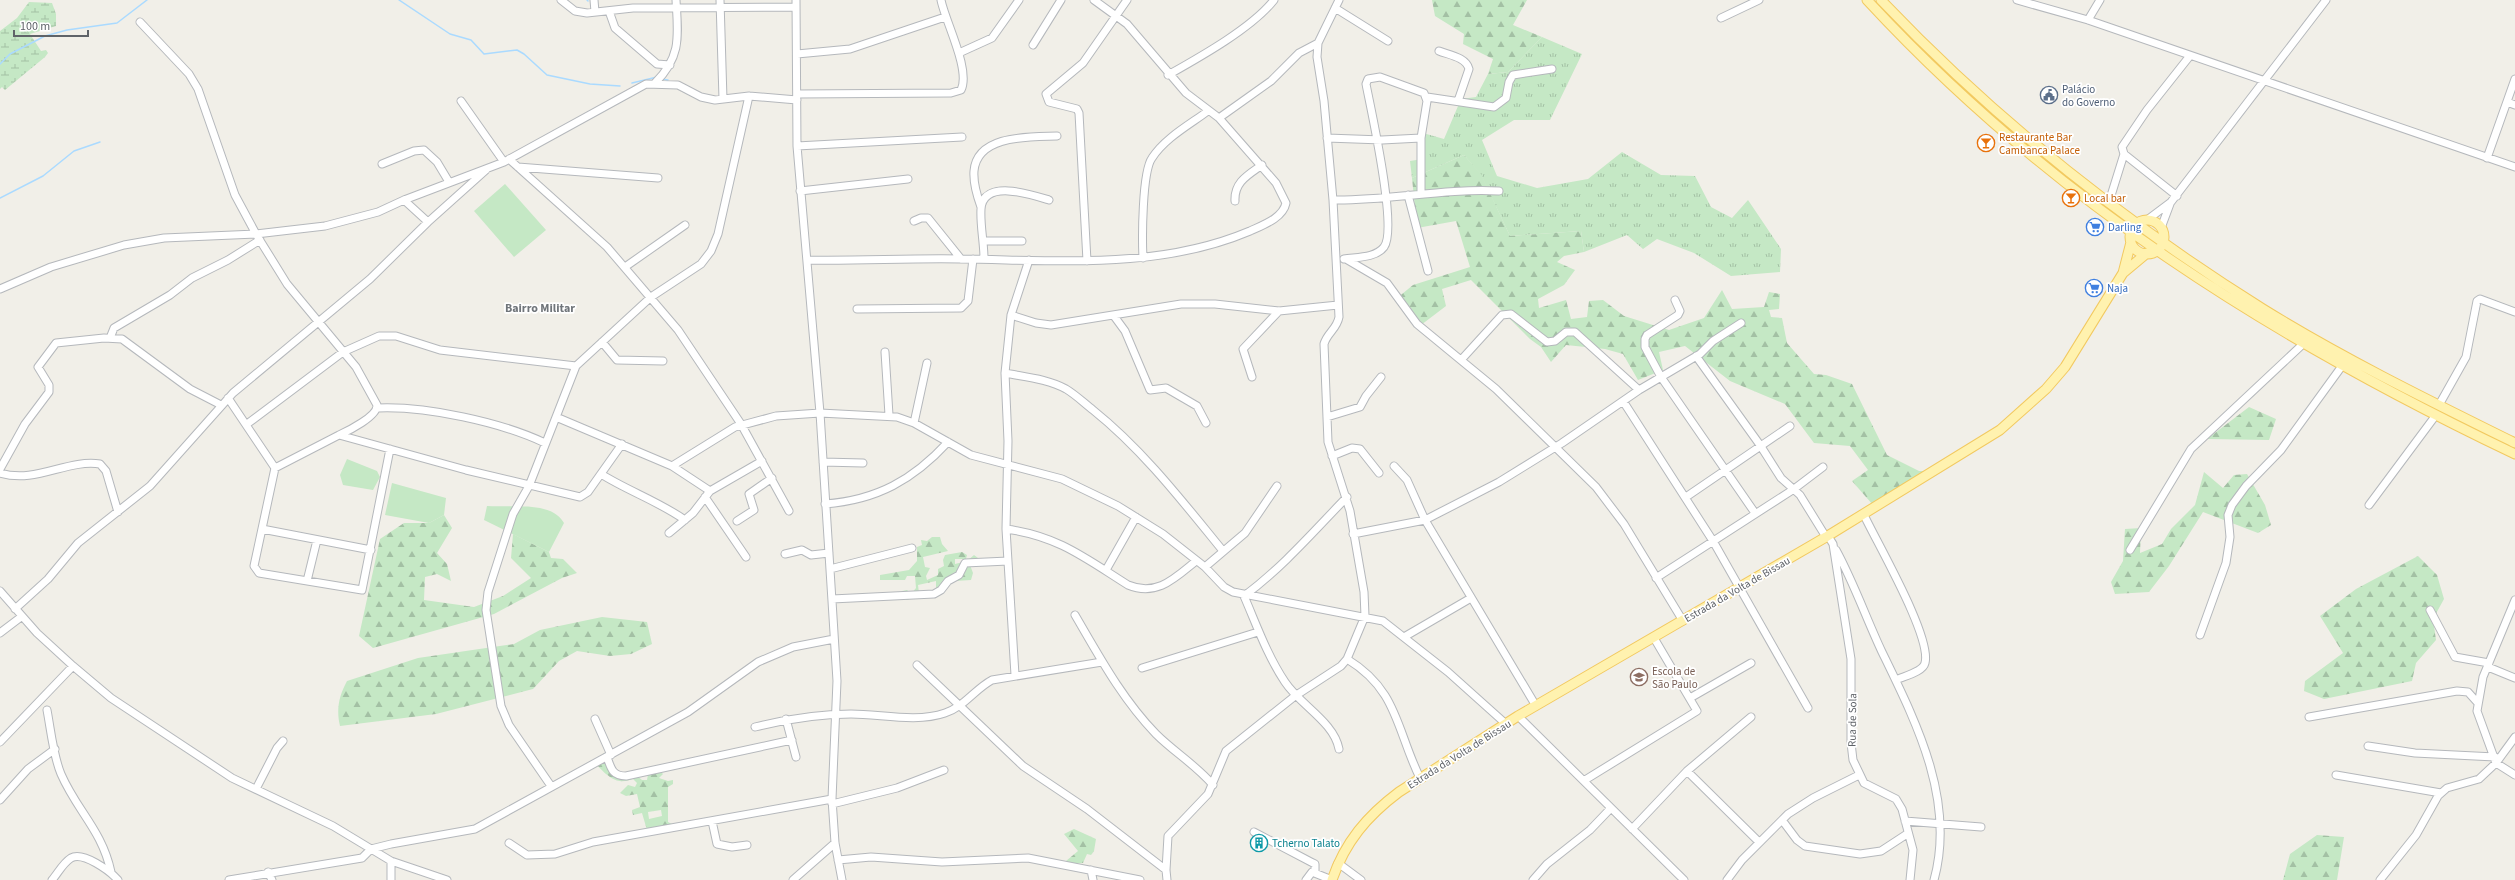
<svg xmlns="http://www.w3.org/2000/svg" width="2515" height="880" font-family="'Source Sans 3',sans-serif">
  <style>
    .grass { fill: url(#grass-tufts) }
    .forest { fill: url(#forest-firs); fill-rule: evenodd }
    .wetland { fill: url(#wetland-marsh) }
    .garden { fill: #c5e8c5 }
    .lines { fill: none; stroke-linecap: round; stroke-linejoin: round }
    .stream { stroke: #aadaff; stroke-width: 1.5 }
    .minor-casing { stroke: #b5b8bc; stroke-width: 9 }
    .major-casing { stroke: #f2c960; stroke-width: 11 }
    .minor { stroke: #fff; stroke-width: 7 }
    .major { stroke: #fff2af; stroke-width: 9 }
    .labels { text-anchor: middle; stroke-width: 3.5; stroke-linejoin: round; paint-order: stroke }
    .service-label { font-size: 11px; fill: #4e5e75; stroke: #fff; text-anchor: start }
    .food-label { font-size: 11px; fill: #c56008; stroke: #fff; text-anchor: start }
    .shop-label { font-size: 11px; fill: #366cbe; stroke: #fff; text-anchor: start }
    .street-label { font-size: 11px; fill: #5f6368; stroke: #fff }
    .education-label { font-size: 11px; fill: #785e54; stroke: #fff; text-anchor: start }
    .culture-label { font-size: 11px; fill: #0d838f; stroke: #fff; text-anchor: start }
    .neighbourhood-label { font-size: 12px; font-weight: bold; fill: #70757a; stroke: #fff }
  </style>
  <defs>
    <pattern id="grass-tufts" width="24" height="20" patternUnits="userSpaceOnUse"><rect width="24" height="20" fill="#c5e8c5"/><path d="M3 7l-1-3M5 7V3M7 7l1-3M15 17l-1-3M17 17v-4M19 17l1-3" fill="none" stroke="#a3c0a4"/></pattern>
    <pattern id="forest-firs" width="22" height="20" patternUnits="userSpaceOnUse"><rect width="22" height="20" fill="#c5e8c5"/><path d="M5 1l3.5 6h-7zM16 11l3.5 6h-7z" fill="#a3c0a4"/></pattern>
    <pattern id="wetland-marsh" width="20" height="14" patternUnits="userSpaceOnUse"><rect width="20" height="14" fill="#c5e8c5"/><path d="M1 5h8M5 5V1M11 12h8M15 12V8" fill="none" stroke="#a3c0a4"/></pattern>
  </defs>
  <rect width="100%" height="100%" fill="#f1efe8"/>
  <path class="grass" d="M1542 37 1582 54 1550 120H1514L1482 140 1497 176 1537 188 1588 179 1622 152 1661 175 1695 176 1711 207 1732 218 1748 200 1781 249 1780 272 1731 276 1694 253 1657 239 1643 249 1627 235 1584 252 1581 231 1510 236 1481 175 1464 155 1412 178 1410 161 1422 159 1423 133 1444 139 1461 99 1476 97 1488 74 1508 72Z"/>
  <path class="forest" d="M1432 0H1527L1513 25 1542 37 1508 72 1488 74 1493 59 1463 44 1464 34 1435 16Z
    M1464 155 1481 174 1510 236 1581 231 1584 252 1564 256 1557 262 1575 270 1564 285 1538 299 1539 308 1566 300 1571 319 1587 317 1589 301 1603 300 1624 316 1669 330 1704 318 1722 290 1732 309 1764 307 1769 292 1780 294 1779 309 1769 310 1771 317 1782 318 1787 343 1814 374 1826 375 1852 384 1887 455 1919 471H1930L1873 505 1852 481 1868 470 1850 446 1814 443 1785 404 1730 381 1685 346 1659 352 1663 370 1638 380 1623 354 1605 349 1566 345 1551 362 1541 347 1530 339 1471 280 1442 289 1446 306 1421 325 1396 299 1413 285 1470 267 1456 221 1417 228 1412 178Z
    M2249 407 2276 419 2269 440 2207 439Z
    M2204 472 2223 488 2234 475 2247 474 2265 505 2271 525 2258 533 2203 512 2169 566 2149 592 2115 594 2111 582 2123 561 2125 529 2141 528 2140 553 2162 544 2171 529 2195 505Z
    M444 515 452 528 437 553 447 564 451 581 437 574 425 577 424 600 474 607 503 596 531 578 511 558 513 534 549 552 551 558 563 559 577 573 562 578 494 614 373 648 359 636 380 539 404 523H429Z
    M932 537H940L942 544 948 551 923 557 925 567 930 568 926 576 927 580 938 575V569L944 566 943 560 945 555 962 552 967 555 966 559H955V564L967 561 974 555 978 558 977 563 970 565 973 573 971 580 955 581 957 572 953 573 951 580 936 592V581L918 585 919 593 916 597 907 600 900 596 902 591 907 590 911 594 916 588 915 576H907L905 580H880V575L909 570 917 561V547L922 545 921 540 927 541Z
    M2418 556 2437 575 2444 599 2433 619 2436 640 2416 663 2412 681 2324 699 2304 691 2305 681 2343 653 2320 616 2356 589Z
    M602 617 647 622 652 644 631 654 610 656 577 651 559 661 533 689 436 714 340 726C336 709 339 696 347 681L418 658 514 644 540 630Z
    M604 753 613 761V772L635 774 642 780H647L649 769 655 766 663 774 659 778 668 781 673 780V784L668 787V822L674 825 647 830 642 813 633 815 632 810 640 807 637 794 626 796 620 793 628 785 635 787 637 783 633 779C629 780 624 782 620 781 612 781 597 767 595 761ZM661 810 662 816 649 819 648 812Z
    M1074 829 1096 839 1094 851 1091 855 1087 854 1083 863 1067 864 1066 861 1078 851 1064 834Z
    M2317 835 2344 837 2337 880H2283L2290 854Z"/>
  <path class="wetland" d="M29 2 52 3 56 14V26L30 34 41 51 46 50 48 53 45 57 5 90 2 87 0 89V31L17 18Z"/>
  <path class="garden" d="M505 184 546 230 514 257 474 211Z
    M347 459 377 471 380 477 373 490 343 485 340 475Z
    M392 483 446 498 444 515 429 523 385 515Z
    M487 506C510 508 551 500 564 523L549 552 484 520Z"/>
  <g class="lines">
    <path class="stream" d="M399 0 450 34 471 40 484 54 517 50 524 54 547 75 590 84 620 86
      M587 0 588 1
      M0 64 10 54 45 36 67 30 117 23 147 0
      M662 79 668 80
      M632 83 657 77
      M0 198 43 176 74 151 100 142"/>
    <defs>
      <path id="minor" d="M561 0 575 11 587 13 633 8 796 7
        M594 0 595 12
        M720 0 723 99
        M796 0 797 146 820 413 832 601 837 681 832 799 835 843 842 880
        M2017 0 2088 20 2515 167
        M1335 8 1388 41
        M609 11 615 28 657 64 670 65
        M1721 18 1759 0
        M2088 20 2100 0
        M140 22 189 74 198 89 235 195 256 234 325 226 378 212 404 200 504 162 646 84 678 85 701 97 715 100 749 96 797 100
        M1033 45 1061 0
        M1439 51C1449 55 1466 57 1469 69L1458 101
        M959 53 992 38 1019 0
        M797 54 850 49 945 17
        M1168 75C1200 57 1252 28 1274 0
        M655 83C682 56 678 36 676 0
        M797 94 951 93 961 90C971 70 945 21 941 0
        M1427 97 1494 107 1506 98 1509 82 1513 75 1552 69
        M461 101 504 162
        M2507 102 2515 105
        M1219 118 1271 81 1299 53 1318 43
        M1327 138 1382 140 1421 138V194
        M797 146 962 137
        M2487 158 2515 79
        M509 159 607 247 678 330 741 424 789 511
        M382 164 414 151 424 150 437 162 449 182
        M518 167 658 178
        M800 191 908 179
        M1408 195 1428 271
        M2177 196 2124 154 2122 147 2147 110 2189 57
        M404 200 428 222
        M1333 200C1389 201 1443 188 1499 191
        M1235 201C1234 182 1248 175 1262 165
        M2109 202 2124 154
        M981 207C977 196 973 184 974 171 977 134 1031 137 1057 136
        M2147 220 2171 202 2326 0
        M914 221 921 218H928L961 259
        M2161 228 2170 204
        M984 241H1022
        M1143 258C1142 239 1142 172 1152 158 1165 138 1189 125 1208 111
        M984 259C984 242 980 225 981 209 983 178 1033 195 1049 200
        M1344 259C1356 257 1376 258 1384 247 1398 229 1371 110 1366 84L1368 79 1380 77 1424 93 1427 101 1421 138
        M1346 259 1387 283 1417 324 1496 389 1596 487 1624 524 1683 621
        M807 260C858 261 910 258 961 259 1058 260 1158 270 1250 231 1263 225 1283 218 1286 203L1276 183 1219 118 1186 93 1127 24 1094 0
        M1087 261 1079 113 1077 109 1049 102 1046 94 1083 63 1127 0
        M625 267 685 225
        M0 289 51 267 124 245 164 238 256 234 287 284 356 367 377 405C378 416 348 431 339 435
        M1675 300 1680 311 1678 315 1647 335 1645 339V347L1661 377 1755 513
        M857 309 961 308 968 301 973 259
        M1011 315 1036 323 1051 325 1181 304H1215L1279 311 1338 305
        M1114 316 1125 331 1150 390 1166 388 1197 406 1206 423
        M110 338 114 328 170 295 192 278 228 260 260 240
        M602 342 617 360 663 361
        M885 352 889 415
        M1696 356 1760 445 1781 478 1800 495 1826 537
        M1461 360 1502 315 1511 314 1547 342 1555 341 1566 332H1575L1639 390
        M1005 373C1025 377 1048 379 1066 389 1076 395 1084 403 1093 410 1143 450 1183 502 1223 551
        M1252 377 1243 349 1279 311
        M228 398 275 468 254 566 259 573 362 590 390 449
        M1623 401 1713 541 1808 708
        M2439 405 2466 357 2477 301 2480 299 2515 312
        M378 408C426 406 501 422 545 443
        M556 417 672 466 710 491
        M1327 417 1360 407 1366 396 1381 377
        M914 423 927 363
        M247 424 343 352 379 336H396L440 350 576 366
        M1332 456 1352 448 1360 449 1379 473
        M823 462 863 463
        M672 466 735 427 776 416 820 413 897 417 914 423 971 455 1062 479 1118 506 1163 534 1205 567 1224 587 1233 592 1383 621 1448 672 1506 724
        M1394 466 1407 480 1425 520 1536 706
        M275 468 339 435 466 470 580 497 588 492 622 444
        M0 469 25 424 49 392V385L38 367 56 343 104 338 122 339 190 389 221 405
        M0 473C36 484 67 459 100 464L106 471 118 512
        M601 474C628 491 658 501 685 520
        M705 497 746 557
        M1686 497 1790 426
        M825 504C877 500 913 480 948 442
        M2369 505 2436 415
        M1864 515C1877 543 1932 637 1925 663 1923 672 1904 676 1896 680
        M737 521 754 510 749 494 772 478
        M262 529 371 550
        M1006 529C1058 536 1085 558 1128 585 1157 597 1175 578 1196 561
        M669 533 693 513 710 491 762 461
        M1353 534 1425 520 1499 482 1562 443 1639 390 1700 354 1713 341 1741 323
        M1828 536 1833 544 1851 659V743L1853 760 1864 783 1896 799 1902 809 1913 850 1910 880
        M1836 550C1854 583 1866 618 1882 652 1916 722 1956 800 1934 880
        M2130 550 2191 449 2303 344
        M785 554 802 550 811 555 829 553
        M1205 567 1245 533 1277 486
        M830 569 912 548
        M1106 570 1136 517
        M1656 578 1794 489 1823 467
        M307 581 317 540
        M0 591 37 633 73 666 111 698 232 778 333 826 391 861 447 880
        M832 599 934 594 941 590 948 581 959 575 965 563 1008 561
        M2515 600 2483 677 2477 711 2496 763 2515 775
        M15 609 48 579 78 543 150 486 233 393 370 279 428 222 486 170
        M2430 610 2455 657 2489 663
        M1075 615C1099 656 1122 699 1156 734 1174 752 1196 765 1213 785
        M0 633 21 617
        M2200 635 2226 563 2230 537 2228 515 2232 505 2246 486 2281 450 2342 366
        M1404 637 1471 598
        M1347 659C1398 690 1396 729 1420 778
        M917 665 1023 766 1087 809 1166 870 1167 880
        M2488 667 2515 678
        M1142 668 1258 632
        M1015 675 1006 529 1008 441 1005 373 1011 315 1029 260
        M1690 698 1751 663
        M47 710C51 731 53 755 61 774 77 811 102 830 111 872
        M1518 716 1684 880
        M2309 717 2457 691 2468 692 2477 702
        M595 719 611 755
        M786 719 796 757
        M755 727C787 719 818 714 851 714 881 714 916 723 945 713 964 707 975 689 992 680L1102 662
        M0 742 73 666
        M2368 746 2415 753 2495 757
        M1339 749C1334 722 1300 705 1285 682 1267 655 1257 626 1244 596 1283 567 1313 532 1347 497
        M607 757C611 768 612 776 626 776L792 740
        M1687 771 1759 842
        M2336 775 2441 793
        M1585 780 1697 711 1654 638
        M551 786 509 725 501 706 486 610 488 592 513 514 529 486 576 366 651 297 701 264 711 251 718 234 749 96
        M256 789 277 748 283 741
        M0 800 28 769 55 749
        M832 804 897 788 944 770
        M1782 820 1797 840 1805 846 1860 854 1881 851 1907 834
        M712 821 717 844 732 847 747 845
        M1905 821 1981 827
        M1632 829 1687 771 1751 717
        M1254 832 1311 862 1315 864V872
        M509 843 527 855 555 854 593 842 832 799
        M838 860 871 857 942 862 1028 858 1140 880
        M391 861V880
        M1338 863 1361 880
        M1091 870 1093 880
        M1166 870 1168 836 1208 794 1226 751 1295 696 1341 666 1347 659 1365 616 1364 592 1350 511 1328 442 1324 344C1327 333 1337 329 1339 317L1333 200 1324 101 1317 57 1318 43 1339 0
        M268 872 272 880
        M52 880C58 873 63 863 71 858 83 851 110 871 118 880
        M229 880 362 858 371 849 391 844 475 829 688 712 758 662 793 647 834 639
        M793 880 835 843
        M1306 880 1312 872 1332 880
        M1533 880 1547 864 1590 830 1611 808
        M1727 880 1742 860 1788 814 1813 798 1859 775
        M2380 880 2416 835 2438 796 2447 788 2479 779 2496 763 2515 737"/>
      <path id="major" d="M1867 0C2053 201 2270 337 2515 454
        M1881 0C1994 119 2124 222 2263 309 2344 359 2430 401 2515 443
        M2130 237a17 17 0 1 1 34 0a17 17 0 1 1-34 0Z
        M2123 273 2147 253
        M1332 880C1345 842 1367 816 1399 792L1518 716 1826 537 2000 430 2046 389 2065 367 2123 273 2131 242"/>
    </defs>
    <use href="#minor" class="minor-casing"/>
    <use href="#major" class="major-casing"/>
    <use href="#minor" class="minor"/>
    <use href="#major" class="major"/>
  </g>
  <defs>
    <symbol id="civic-ring" viewBox="-11 -11 22 22"><circle r="9.5" fill="#fff" stroke="#5c6f8a" stroke-width="1.5"/><path d="M-.6-6.5H3V-4.5H.6V-3L4-1V1h2V6H-6V1h2V-1L-.6-3ZM-1.2 2.5V6h2.4V2.5Z" fill="#5c6f8a"/></symbol>
    <symbol id="bar-ring" viewBox="-11 -11 22 22"><circle r="9.5" fill="#fff" stroke="#e8710a" stroke-width="1.5"/><path d="M-6-5H6L.8 .8V4.5H3.5V6h-7V4.5H-.8V.8Z" fill="#e8710a"/></symbol>
    <symbol id="supermarket-ring" viewBox="-11 -11 22 22"><circle r="9.5" fill="#fff" stroke="#3f7fe0" stroke-width="1.5"/><path d="M-6-5.5h2.5l.6 2H6L4.5 2H-2.5L-4.4-4H-6ZM-1.5 3.2a1.3 1.3 0 1 0 .1 0ZM3 3.2a1.3 1.3 0 1 0 .1 0Z" fill="#3f7fe0"/></symbol>
    <symbol id="school-ring" viewBox="-11 -11 22 22"><circle r="9.5" fill="#fff" stroke="#8d6e63" stroke-width="1.5"/><path d="M0-5L7-2L0 1L-7-2ZM-4 1L0 2.5L4 1V4Q0 6-4 4Z" fill="#8d6e63"/></symbol>
    <symbol id="building-ring" viewBox="-11 -11 22 22"><circle r="9.5" fill="#fff" stroke="#0f9aa8" stroke-width="1.5"/><path d="M-4-6H4V6H1V3H-1V6H-4ZM-2.5-4.3h1.7v1.8h-1.7ZM.8-4.3h1.7v1.8H.8ZM-2.5-1h1.7V.8h-1.7ZM.8-1h1.7V.8H.8Z" fill="#0f9aa8"/></symbol>
  </defs>
  <g fill-rule="evenodd">
    <use href="#civic-ring" x="2039" y="85" width="20" height="20"/>
    <use href="#bar-ring" x="1976" y="133" width="20" height="20"/>
    <use href="#bar-ring" x="2061" y="188" width="20" height="20"/>
    <use href="#supermarket-ring" x="2085" y="217" width="20" height="20"/>
    <use href="#supermarket-ring" x="2084" y="278" width="20" height="20"/>
    <use href="#school-ring" x="1629" y="667" width="20" height="20"/>
    <use href="#building-ring" x="1249" y="833" width="20" height="20"/>
  </g>
  <g class="labels">
    <g class="service-label">
      <text x="2062" y="93">Palácio<tspan x="2062" dy="13">do Governo</tspan></text>
    </g>
    <g class="food-label">
      <text x="1999" y="141">Restaurante Bar<tspan x="1999" dy="13">Cambanca Palace</tspan></text>
      <text x="2084" y="202">Local bar</text>
    </g>
    <g class="shop-label">
      <text x="2108" y="231">Darling</text>
      <text x="2107" y="292">Naja</text>
    </g>
    <g class="street-label">
      <text transform="translate(1737 589) rotate(-30)" y="4">Estrada da Volta de Bissau</text>
      <text transform="translate(1852 720) rotate(-89)" y="4">Rua de Sola</text>
      <text transform="translate(1459 754) rotate(-32)" y="4">Estrada da Volta de Bissau</text>
    </g>
    <g class="education-label">
      <text x="1652" y="675">Escola de<tspan x="1652" dy="13">São Paulo</tspan></text>
    </g>
    <g class="culture-label">
      <text x="1272" y="847">Tcherno Talato</text>
    </g>
    <g class="neighbourhood-label">
      <text x="540" y="312">Bairro Militar</text>
    </g>
  </g>
  <path d="M14 30v6h74v-6" fill="none" stroke="#5f6368" stroke-width="2"/>
  <text x="20" y="30" font-size="12" fill="#5f6368" stroke="#ffffff" stroke-width="3" paint-order="stroke">100 m</text>
</svg>
